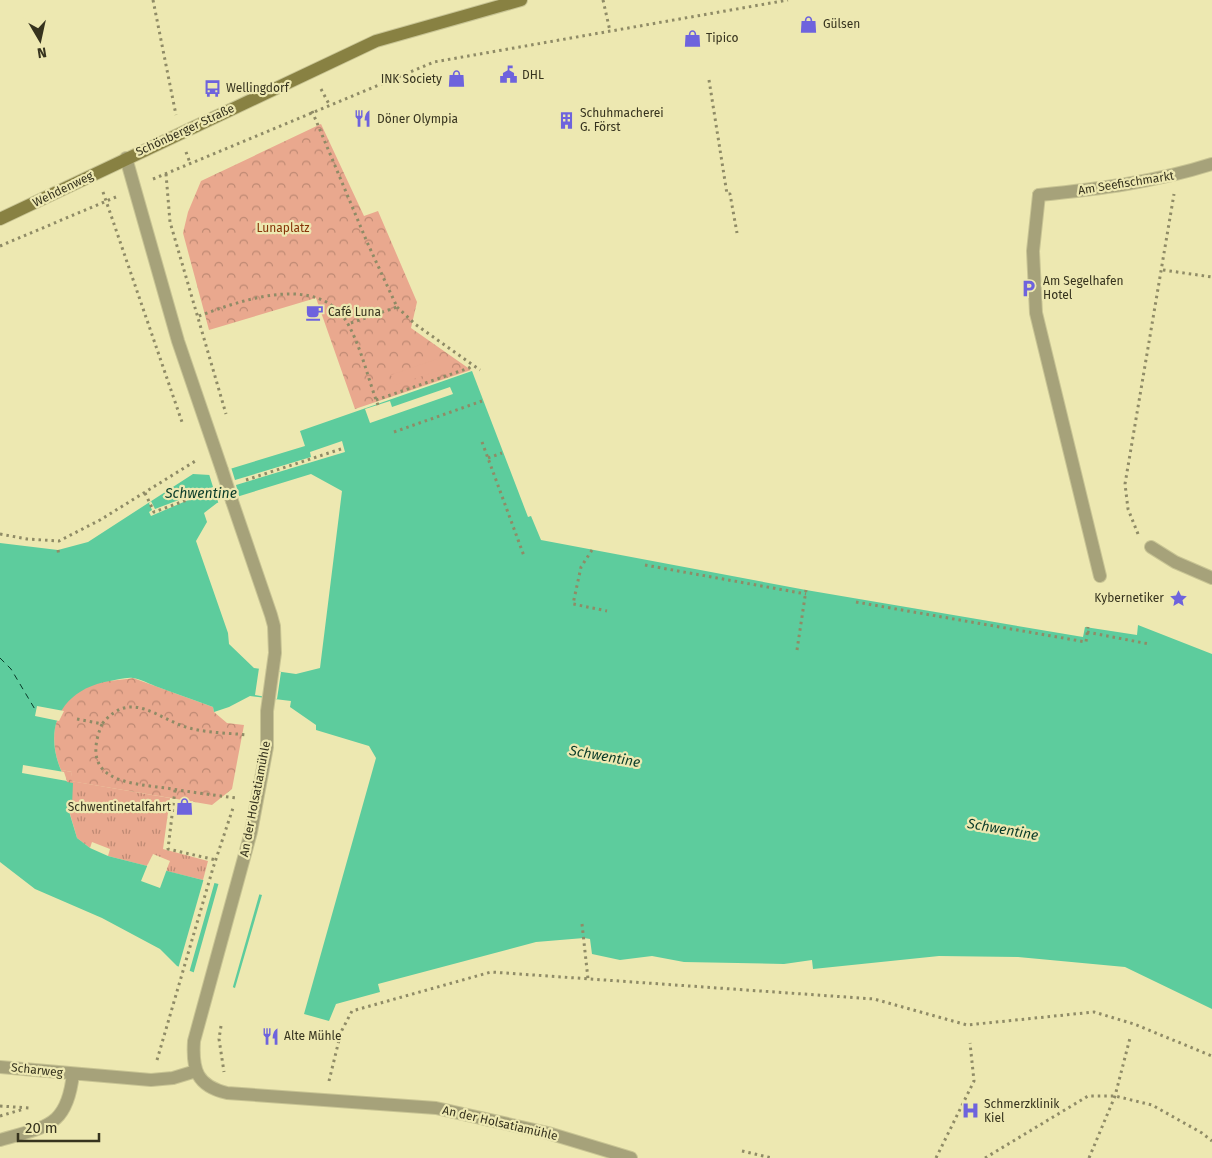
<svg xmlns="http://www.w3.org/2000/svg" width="1212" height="1158" font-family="'Fira Sans',sans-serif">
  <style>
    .grass { fill: url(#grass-tufts) }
    .park { fill: url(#park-crowns) }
    .pitch { fill: #e9a88e }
    .water { fill: #5dcc9d; fill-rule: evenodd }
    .pier { fill: #ede8b1 }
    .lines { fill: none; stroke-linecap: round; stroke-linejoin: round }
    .ferry { stroke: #083a28; stroke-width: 1; stroke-dasharray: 6 5; stroke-linecap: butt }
    .lane-casing { stroke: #c8c494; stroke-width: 14 }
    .street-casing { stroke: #c8c494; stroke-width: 14 }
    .secondary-casing { stroke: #c8c494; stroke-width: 14 }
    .path { stroke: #8f8b66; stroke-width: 3; stroke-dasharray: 2.5 4; stroke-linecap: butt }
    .lane { stroke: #a6a27a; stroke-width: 12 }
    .street { stroke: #a6a27a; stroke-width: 12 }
    .secondary { stroke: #888142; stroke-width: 12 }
    .street-bridge-casing { stroke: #c8c494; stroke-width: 14; stroke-linecap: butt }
    .street-bridge { stroke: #a6a27a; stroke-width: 12 }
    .labels { text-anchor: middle; stroke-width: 4.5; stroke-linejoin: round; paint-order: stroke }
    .poi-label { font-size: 12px; fill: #36331e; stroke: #ede8b1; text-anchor: start }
    .street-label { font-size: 12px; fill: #36331e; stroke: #ede8b1 }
    .park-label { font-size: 12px; fill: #863408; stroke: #ede8b1 }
    .water-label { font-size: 14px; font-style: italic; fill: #083a28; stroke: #ede8b1 }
  </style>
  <defs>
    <pattern id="grass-tufts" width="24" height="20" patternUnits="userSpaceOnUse" patternTransform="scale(1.25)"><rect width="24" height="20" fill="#e9a88e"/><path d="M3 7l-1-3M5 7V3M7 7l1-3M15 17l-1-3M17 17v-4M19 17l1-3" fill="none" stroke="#be8973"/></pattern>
    <pattern id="park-crowns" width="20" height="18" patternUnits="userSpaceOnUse" patternTransform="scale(1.25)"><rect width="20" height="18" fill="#e9a88e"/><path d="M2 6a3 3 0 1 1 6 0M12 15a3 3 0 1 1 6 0" fill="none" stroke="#be8973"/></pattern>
  </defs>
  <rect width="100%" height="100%" fill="#ede8b1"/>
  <path class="grass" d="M61 770 72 772 71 781 170 798 163 849 208 861 203 880 166 871 170 861 153 854 147 866 108 856 110 849 92 842 90 848 77 838 68 807 67 782Z"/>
  <path class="park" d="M321 124 364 216 378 211 417 302 411 328 471 370 355 409 316 298 209 330 183 233 188 212 201 181Z
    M133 678 213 707 214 712 227 723 244 725 232 789 212 805 70 781 72 772 61 770C45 733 57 695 98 683 109 680 122 680 133 678Z"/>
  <path class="pitch" d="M437 359 441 370 395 385 391 375Z"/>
  <path class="water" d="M472 371 528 517 531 516 541 540 806 590 1083 637 1085 627 1137 635 1138 625 1212 654V1009L1125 967 1018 957 939 956 813 969 812 960 784 964 684 962 652 956 620 960 592 954 590 939 584 938 536 942 378 984 380 992 336 1004 329 1021 304 1014 376 758 369 746 316 730V725L290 707 291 701 250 696 229 707 214 712 213 707C194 700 174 693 155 686 148 683 140 679 133 678 126 677 117 680 110 681 56 690 40 736 67 782L73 783 72 805 68 808 77 838 90 848 108 856 262 895 235 988 177 966 160 949 102 918 35 889 0 862V543L58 550 88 542 193 474 210 475 305 446 300 431ZM311 474 342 491 320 668 296 674 254 668 229 644 228 633 196 541 207 522 204 513 217 503Z"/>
  <path class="pier" d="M450 387 453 394 370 423 365 409 390 401 392 407Z
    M342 441 345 452 236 485 240 499 219 505 215 492 186 501 151 516 149 512 152 510 149 503 151 501 155 509 213 487 209 474 231 467 235 480 311 457 310 452Z
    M259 668 281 672 277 699 255 695Z
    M37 706 64 711 59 721 35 716Z
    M23 765 64 772 67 781 22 773Z
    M148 864 167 869 160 888 141 881Z
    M204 878 215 881 189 973 178 969Z
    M219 882 260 892 232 990 193 975Z"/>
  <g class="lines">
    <path class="ferry" d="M0 658 11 669 36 711"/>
    <defs>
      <path id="lane" d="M1039 195 1033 251 1036 313 1100 576
        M1151 547 1175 562 1212 578"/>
      <path id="street" d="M126 158 178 341 222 470
        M1039 195C1098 189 1156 182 1212 164
        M232 501 271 615 274 626 275 653 267 711V747L251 832 194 1041C192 1070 197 1086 227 1093L436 1108 548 1133 631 1158
        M0 1067 151 1080 173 1078 196 1071
        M0 1140C46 1126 67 1128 73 1074"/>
      <path id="secondary" d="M0 219 376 41 521 0"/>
    </defs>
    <use href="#lane" class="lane-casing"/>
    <use href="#street" class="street-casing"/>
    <use href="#secondary" class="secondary-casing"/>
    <path class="path" d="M153 0 176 115
      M603 0 610 31
      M709 80 727 194H730L737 233
      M321 89 329 104
      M312 111 367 242 397 307 348 324
      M186 152 190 163
      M166 174 170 222 226 414
      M153 179 434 62 788 0
      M103 192 183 425
      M0 246 116 197
      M1163 270 1212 277
      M397 307 415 324 480 370
      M199 316C242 300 321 271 349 326 362 350 368 379 378 405
      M376 400 469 368 473 365
      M394 432 482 401
      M482 442 524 556
      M488 458 502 453
      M246 480 341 449
      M145 493 154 512 209 492
      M0 534 27 539 59 541 100 520 197 460
      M1138 534 1128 509 1125 484 1174 194
      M58 550 59 556
      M592 550 581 567 573 604 607 611
      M645 565 806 594
      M856 602 1086 642 1088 627
      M1087 632 1149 644
      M797 650 806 590
      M77 719 102 724C131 688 157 719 189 728 208 733 229 733 248 735
      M102 724C79 780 125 783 166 788 190 792 213 795 236 798
      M175 790 168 849 216 860
      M582 924 588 979
      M221 1026 219 1039 224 1072
      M157 1060 213 868 234 805
      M329 1081 341 1032 352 1011 491 972 874 999 967 1025 1094 1012 1134 1024 1212 1056
      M0 1106 29 1108
      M0 1116 24 1109
      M742 1151 772 1158
      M936 1158 974 1081 970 1043
      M985 1158 1088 1096H1115L1152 1105 1202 1133 1212 1141
      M1089 1158 1115 1096 1130 1038"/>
    <use href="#lane" class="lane"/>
    <use href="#street" class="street"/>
    <use href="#secondary" class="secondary"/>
    <defs>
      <path id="street-bridge" d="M222 470 232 501"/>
    </defs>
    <use href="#street-bridge" class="street-bridge-casing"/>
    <use href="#street-bridge" class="street-bridge"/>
  </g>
  <defs>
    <symbol id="shop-bare" viewBox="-9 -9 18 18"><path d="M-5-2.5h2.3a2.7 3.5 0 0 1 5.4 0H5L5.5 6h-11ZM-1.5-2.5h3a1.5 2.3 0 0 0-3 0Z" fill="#6e63dd" stroke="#ede8b1" stroke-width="2.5" paint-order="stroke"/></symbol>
    <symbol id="civic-bare" viewBox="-9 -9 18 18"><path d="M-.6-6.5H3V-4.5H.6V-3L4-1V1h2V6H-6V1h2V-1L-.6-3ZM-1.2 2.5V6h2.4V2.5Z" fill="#6e63dd" stroke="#ede8b1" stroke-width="2.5" paint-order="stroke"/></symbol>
    <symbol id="bus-bare" viewBox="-9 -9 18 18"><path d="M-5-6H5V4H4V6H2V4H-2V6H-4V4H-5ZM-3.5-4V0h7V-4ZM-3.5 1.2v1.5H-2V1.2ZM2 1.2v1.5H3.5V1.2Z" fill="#6e63dd" stroke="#ede8b1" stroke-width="2.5" paint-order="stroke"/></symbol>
    <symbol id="restaurant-bare" viewBox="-9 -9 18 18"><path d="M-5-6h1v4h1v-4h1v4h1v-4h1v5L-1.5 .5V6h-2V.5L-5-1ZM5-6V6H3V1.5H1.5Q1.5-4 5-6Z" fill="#6e63dd" stroke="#ede8b1" stroke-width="2.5" paint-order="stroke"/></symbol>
    <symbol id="building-bare" viewBox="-9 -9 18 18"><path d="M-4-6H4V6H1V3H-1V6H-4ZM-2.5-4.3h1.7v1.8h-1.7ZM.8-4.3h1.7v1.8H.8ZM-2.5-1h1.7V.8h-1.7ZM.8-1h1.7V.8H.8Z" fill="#6e63dd" stroke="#ede8b1" stroke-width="2.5" paint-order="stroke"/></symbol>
    <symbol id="parking-bare" viewBox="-9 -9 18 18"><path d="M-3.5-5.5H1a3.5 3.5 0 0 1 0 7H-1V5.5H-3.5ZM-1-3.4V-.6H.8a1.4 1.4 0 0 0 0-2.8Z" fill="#6e63dd" stroke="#ede8b1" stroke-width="2.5" paint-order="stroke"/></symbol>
    <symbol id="cafe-bare" viewBox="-9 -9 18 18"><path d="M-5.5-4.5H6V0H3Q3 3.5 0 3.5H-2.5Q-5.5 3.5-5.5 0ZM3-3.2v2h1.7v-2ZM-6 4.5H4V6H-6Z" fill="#6e63dd" stroke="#ede8b1" stroke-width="2.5" paint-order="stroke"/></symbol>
    <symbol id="sight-bare" viewBox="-9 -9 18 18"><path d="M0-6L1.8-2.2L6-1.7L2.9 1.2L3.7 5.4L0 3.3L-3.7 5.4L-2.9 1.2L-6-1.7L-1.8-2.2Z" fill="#6e63dd" stroke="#ede8b1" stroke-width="2.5" paint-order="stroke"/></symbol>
    <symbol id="hospital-bare" viewBox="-9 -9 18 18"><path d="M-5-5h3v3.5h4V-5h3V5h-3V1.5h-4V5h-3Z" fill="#6e63dd" stroke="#ede8b1" stroke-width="2.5" paint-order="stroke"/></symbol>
  </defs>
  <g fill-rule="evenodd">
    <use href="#shop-bare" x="796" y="12" width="25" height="25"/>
    <use href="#shop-bare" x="680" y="26" width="25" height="25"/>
    <use href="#civic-bare" x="496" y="62" width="25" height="25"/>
    <use href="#shop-bare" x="444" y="66" width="25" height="25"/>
    <use href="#bus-bare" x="200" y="76" width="25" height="25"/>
    <use href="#restaurant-bare" x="350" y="106" width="25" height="25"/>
    <use href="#building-bare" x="554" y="108" width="25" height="25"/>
    <use href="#parking-bare" x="1016" y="276" width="25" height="25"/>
    <use href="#cafe-bare" x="302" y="300" width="25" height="25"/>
    <use href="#sight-bare" x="1166" y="586" width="25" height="25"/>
    <use href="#shop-bare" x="172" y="794" width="25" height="25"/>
    <use href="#restaurant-bare" x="258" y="1024" width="25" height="25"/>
    <use href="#hospital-bare" x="958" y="1098" width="25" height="25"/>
  </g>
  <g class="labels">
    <g class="poi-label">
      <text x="823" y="28">Gülsen</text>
      <text x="706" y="42">Tipico</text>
      <text x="522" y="79">DHL</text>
      <text x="442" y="83" text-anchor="end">INK Society</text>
      <text x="226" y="92">Wellingdorf</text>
      <text x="580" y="117">Schuhmacherei<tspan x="580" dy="14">G. Först</tspan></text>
      <text x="377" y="123">Döner Olympia</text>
      <text x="1043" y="285">Am Segelhafen<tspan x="1043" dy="14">Hotel</tspan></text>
      <text x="328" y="316">Café Luna</text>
      <text x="1164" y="602" text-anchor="end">Kybernetiker</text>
      <text x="171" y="811" text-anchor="end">Schwentinetalfahrt</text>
      <text x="284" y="1040">Alte Mühle</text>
      <text x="984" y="1108">Schmerzklinik<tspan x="984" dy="14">Kiel</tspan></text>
    </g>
    <g class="street-label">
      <text transform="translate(185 130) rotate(-25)" y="4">Schönberger Straße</text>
      <text transform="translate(1126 183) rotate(-9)" y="4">Am Seefischmarkt</text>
      <text transform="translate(63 189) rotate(-26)" y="4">Wehdenweg</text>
      <text transform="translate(255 799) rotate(-79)" y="4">An der Holsatiamühle</text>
      <text transform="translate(37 1070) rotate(6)" y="4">Scharweg</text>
      <text transform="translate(500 1123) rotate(13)" y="4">An der Holsatiamühle</text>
    </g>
    <g class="park-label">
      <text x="283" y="232">Lunaplatz</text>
    </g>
    <g class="water-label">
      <text x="201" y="498">Schwentine</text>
      <text transform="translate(605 756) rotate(10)" y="5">Schwentine</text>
      <text transform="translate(1003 829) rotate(10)" y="5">Schwentine</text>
    </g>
  </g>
  <g transform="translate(40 40) rotate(171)" stroke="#ede8b1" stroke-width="4" paint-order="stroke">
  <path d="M0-4L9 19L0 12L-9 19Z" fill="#36331e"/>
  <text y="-8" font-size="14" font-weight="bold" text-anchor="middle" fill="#36331e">N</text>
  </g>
  <path d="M18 1133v8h81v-8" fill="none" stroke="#36331e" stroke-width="2.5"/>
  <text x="25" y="1133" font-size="15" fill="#36331e" stroke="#ede8b1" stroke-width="4" paint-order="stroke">20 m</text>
</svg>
